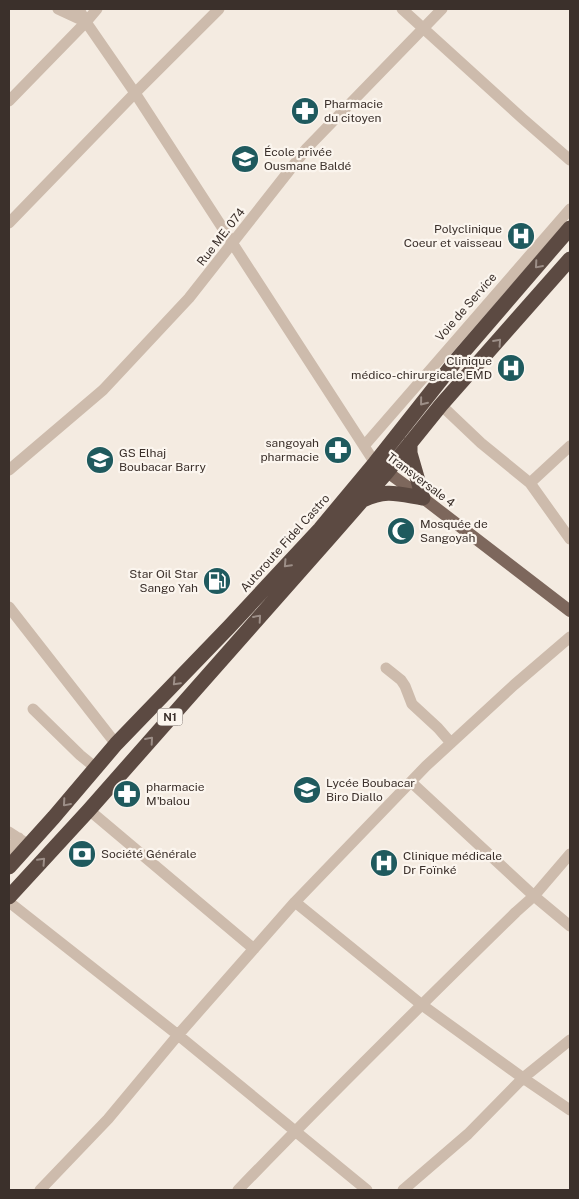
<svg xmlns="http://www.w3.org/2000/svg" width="579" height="1199" font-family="'Public Sans',sans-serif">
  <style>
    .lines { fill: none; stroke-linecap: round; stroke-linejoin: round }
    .minor { stroke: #cdbbac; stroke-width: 11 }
    .major { stroke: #7d675c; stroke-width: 12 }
    .highway { stroke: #5c4a42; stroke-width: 15 }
    .oneway { stroke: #9c8e87 }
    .labels { text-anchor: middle; stroke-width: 4.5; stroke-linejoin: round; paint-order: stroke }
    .shield { fill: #fbf5ee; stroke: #756b66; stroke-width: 1 }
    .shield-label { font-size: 11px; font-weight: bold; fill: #3b302b }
    .poi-label { font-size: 12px; fill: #3b302b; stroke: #fbf5ee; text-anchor: start }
    .street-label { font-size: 12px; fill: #3b302b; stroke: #fbf5ee }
  </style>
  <rect width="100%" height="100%" fill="#f4ebe1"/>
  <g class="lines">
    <path class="minor" d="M58 9 86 22
      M79 9 86 22 135 93 375 463
      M402 9 523 119 570 160
      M9 101 86 22 97 9
      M9 223 135 93 219 9
      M441 405 481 443 530 483 570 446
      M364 446 570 209
      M9 470 103 390 189 298 307 148 442 9
      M530 483 570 539
      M9 607 116 744
      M386 668 401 680 405 686 412 704 438 728 451 743
      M33 709 80 755 96 768
      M411 782 534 896 570 926
      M89 810 254 949
      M9 832 29 845
      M9 849 19 838
      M9 902 178 1035 367 1190
      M295 902 422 1005 523 1078 570 1110
      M40 1190 108 1119 178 1035 295 902 426 766 514 685 570 637
      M238 1190C329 1096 422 1004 516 912L534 896 570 854
      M403 1190 468 1134 523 1078 570 1040"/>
    <path class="major" d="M379 466 423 498 570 611"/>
    <path class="highway" d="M363 500C386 489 398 494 423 498L410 453V443
      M9 867 54 817 116 744 229 627 320 529 375 463 458 358 570 228
      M9 897 89 810 331 536 387 472 441 405 570 259"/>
  </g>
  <defs><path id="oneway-chevron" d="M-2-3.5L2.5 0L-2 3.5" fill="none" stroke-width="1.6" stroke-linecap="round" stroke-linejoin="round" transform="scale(1.25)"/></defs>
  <g class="oneway">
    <use href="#oneway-chevron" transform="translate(538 265) rotate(131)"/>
    <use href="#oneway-chevron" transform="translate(498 342) rotate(-48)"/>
    <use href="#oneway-chevron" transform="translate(423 402) rotate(129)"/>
    <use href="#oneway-chevron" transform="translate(287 564) rotate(133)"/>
    <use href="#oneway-chevron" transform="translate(258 618) rotate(-49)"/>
    <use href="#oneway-chevron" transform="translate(176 682) rotate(134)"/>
    <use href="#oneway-chevron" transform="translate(150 740) rotate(-49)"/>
    <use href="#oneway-chevron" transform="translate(66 803) rotate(131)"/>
    <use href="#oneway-chevron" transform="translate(42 861) rotate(-47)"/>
  </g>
  <defs>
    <symbol id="pharmacy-disc" viewBox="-11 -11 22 22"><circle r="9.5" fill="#1f5a5e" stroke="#fbf5ee"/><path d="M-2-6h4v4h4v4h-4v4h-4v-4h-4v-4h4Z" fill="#fff"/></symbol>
    <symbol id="school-disc" viewBox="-11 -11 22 22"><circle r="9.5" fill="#1f5a5e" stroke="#fbf5ee"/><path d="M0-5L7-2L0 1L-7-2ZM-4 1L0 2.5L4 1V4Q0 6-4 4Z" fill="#fff"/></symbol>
    <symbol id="hospital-disc" viewBox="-11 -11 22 22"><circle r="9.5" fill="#1f5a5e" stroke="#fbf5ee"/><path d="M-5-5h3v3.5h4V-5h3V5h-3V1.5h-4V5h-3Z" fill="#fff"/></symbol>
    <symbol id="mosque-disc" viewBox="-11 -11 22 22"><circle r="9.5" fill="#1f5a5e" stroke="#fbf5ee"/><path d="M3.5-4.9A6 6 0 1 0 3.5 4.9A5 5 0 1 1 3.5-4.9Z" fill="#fff"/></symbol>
    <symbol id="fuel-disc" viewBox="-11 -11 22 22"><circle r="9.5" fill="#1f5a5e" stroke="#fbf5ee"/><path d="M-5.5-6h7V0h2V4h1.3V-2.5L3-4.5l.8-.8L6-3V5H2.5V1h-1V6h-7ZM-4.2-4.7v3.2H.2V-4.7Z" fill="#fff"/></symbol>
    <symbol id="bank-disc" viewBox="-11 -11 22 22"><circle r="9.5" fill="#1f5a5e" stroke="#fbf5ee"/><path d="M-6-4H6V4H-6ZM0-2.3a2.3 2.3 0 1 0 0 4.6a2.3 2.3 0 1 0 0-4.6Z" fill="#fff"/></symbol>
  </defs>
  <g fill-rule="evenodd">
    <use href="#pharmacy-disc" x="289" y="95" width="32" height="32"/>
    <use href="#school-disc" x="229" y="143" width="32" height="32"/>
    <use href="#hospital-disc" x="505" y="220" width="32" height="32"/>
    <use href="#hospital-disc" x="495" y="352" width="32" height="32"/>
    <use href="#pharmacy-disc" x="322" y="434" width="32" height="32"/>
    <use href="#school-disc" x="84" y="444" width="32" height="32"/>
    <use href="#mosque-disc" x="385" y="515" width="32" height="32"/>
    <use href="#fuel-disc" x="201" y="565" width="32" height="32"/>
    <use href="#school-disc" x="291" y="774" width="32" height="32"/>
    <use href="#pharmacy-disc" x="111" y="778" width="32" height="32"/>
    <use href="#bank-disc" x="66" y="838" width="32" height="32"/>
    <use href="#hospital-disc" x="368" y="847" width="32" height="32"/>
  </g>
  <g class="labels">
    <rect class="shield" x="157.5" y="708.5" width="25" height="17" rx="4"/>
    <g class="shield-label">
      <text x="170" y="721">N1</text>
    </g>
    <g class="poi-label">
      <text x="324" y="108">Pharmacie<tspan x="324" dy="14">du citoyen</tspan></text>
      <text x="264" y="156">École privée<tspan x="264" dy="14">Ousmane Baldé</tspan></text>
      <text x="502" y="233" text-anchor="end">Polyclinique<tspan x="502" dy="14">Coeur et vaisseau</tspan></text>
      <text x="492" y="365" text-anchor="end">Clinique<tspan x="492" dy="14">médico-chirurgicale EMD</tspan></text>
      <text x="319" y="447" text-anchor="end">sangoyah<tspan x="319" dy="14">pharmacie</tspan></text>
      <text x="119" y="457">GS Elhaj<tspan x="119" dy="14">Boubacar Barry</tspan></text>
      <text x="420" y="528">Mosquée de<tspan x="420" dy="14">Sangoyah</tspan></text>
      <text x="198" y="578" text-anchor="end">Star Oil Star<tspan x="198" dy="14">Sango Yah</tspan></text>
      <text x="326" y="787">Lycée Boubacar<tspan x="326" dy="14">Biro Diallo</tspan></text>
      <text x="146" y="791">pharmacie<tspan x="146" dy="14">M'balou</tspan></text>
      <text x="101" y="858">Société Générale</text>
      <text x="403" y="860">Clinique médicale<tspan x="403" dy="14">Dr Foïnké</tspan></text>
    </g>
    <g class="street-label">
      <text transform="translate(221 237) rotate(-52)" y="4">Rue ME. 074</text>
      <text transform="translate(466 307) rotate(-49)" y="4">Voie de Service</text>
      <text transform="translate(421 480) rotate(37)" y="4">Transversale 4</text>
      <text transform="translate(285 543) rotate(-48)" y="4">Autoroute Fidel Castro</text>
    </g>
  </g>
  <rect width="579" height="1199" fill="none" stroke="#3b302b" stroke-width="20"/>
</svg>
